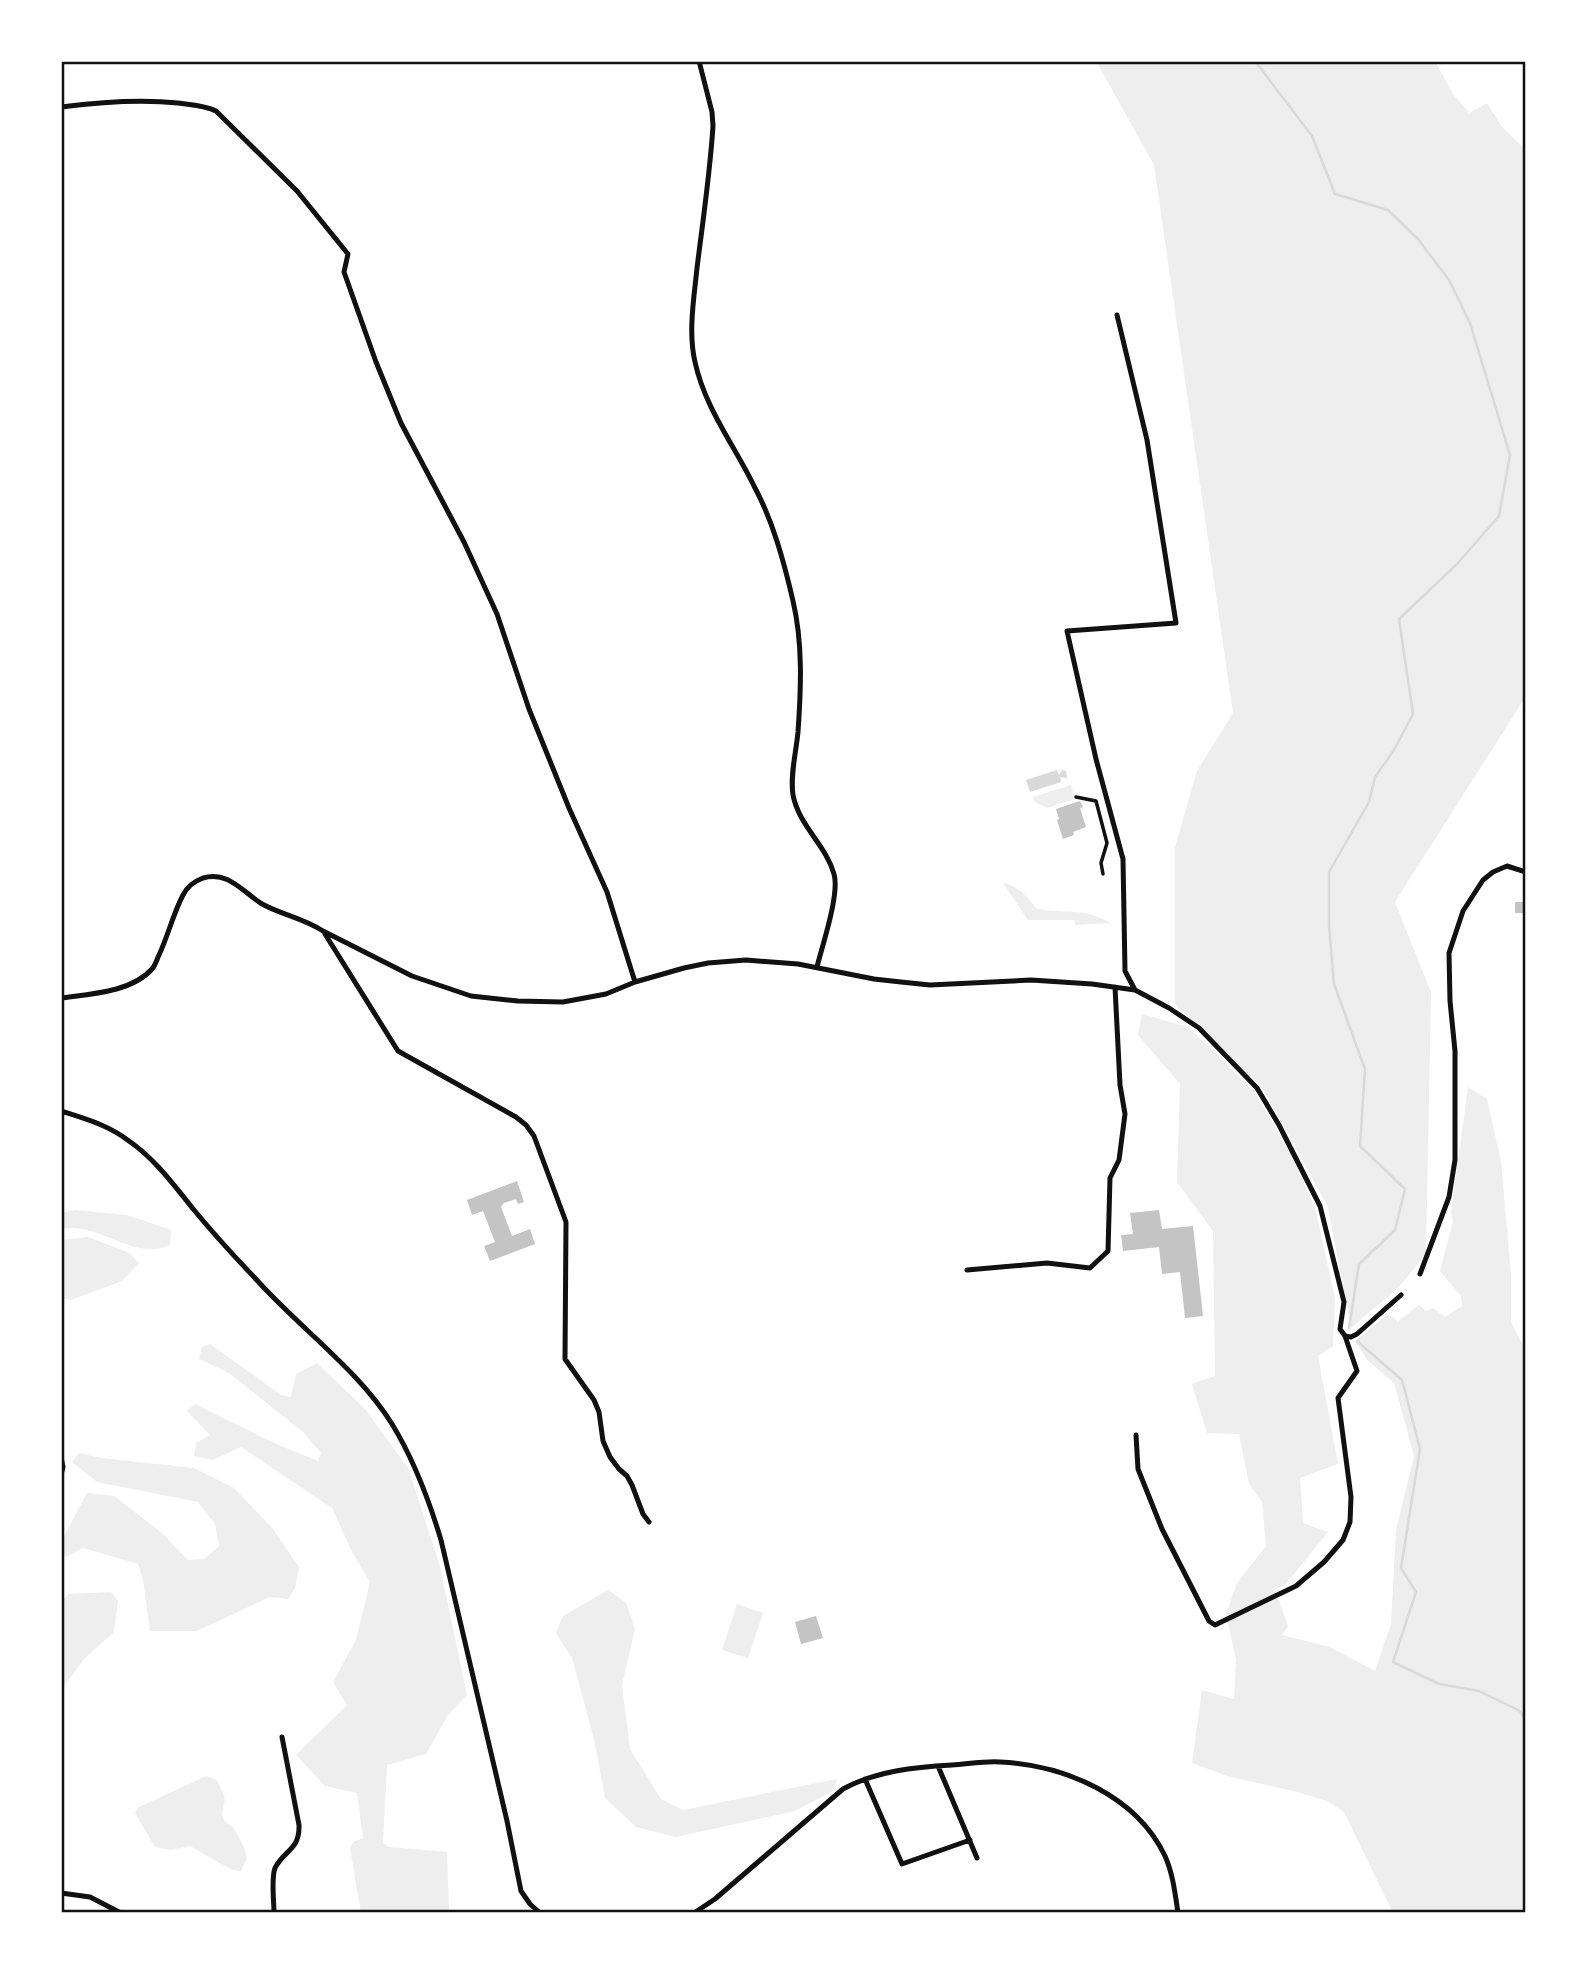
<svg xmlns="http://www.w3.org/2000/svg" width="1587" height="1974" font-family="'Sofia Sans Condensed',sans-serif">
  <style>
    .green { fill: #eee }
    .water { fill: #d9d9d9 }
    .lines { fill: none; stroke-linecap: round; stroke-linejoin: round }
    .stream { stroke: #d9d9d9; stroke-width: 2.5 }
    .building { fill: #c4c4c4 }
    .pedestrian { stroke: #111; stroke-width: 3.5 }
    .minor { stroke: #111; stroke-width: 5 }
    .neatline { fill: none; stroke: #111; stroke-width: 2.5 }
  </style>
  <rect width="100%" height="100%" fill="#fff"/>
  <path class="green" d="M1096 61H1435L1453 94 1469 113 1487 103 1502 127 1526 150V696L1395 902 1431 992 1426 1254 1399 1287 1351 1328 1328 1207 1262 1087 1175 1004V847L1197 771 1233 713 1154 165Z
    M1071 785 1075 799 1047 808 1035 802 1033 797Z
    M1003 883C1019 886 1027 897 1037 909 1067 914 1082 907 1111 923L1075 925 1074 920H1028Z
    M1142 1014 1188 1027 1254 1090 1292 1156 1315 1208 1335 1298 1333 1346 1318 1356 1338 1464 1300 1478 1303 1523 1328 1532 1285 1585 1275 1589 1288 1626 1282 1635 1330 1647 1375 1671 1391 1624 1396 1530 1414 1456 1394 1383 1367 1360 1355 1341 1388 1314 1398 1321 1419 1305 1426 1311 1433 1308 1445 1317 1462 1306 1461 1296 1440 1271 1453 1221 1451 1212 1468 1087 1487 1099 1501 1161 1511 1274V1322L1526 1351V1913H1393L1344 1812 1327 1801 1293 1791 1227 1776 1192 1763 1202 1690 1234 1699 1236 1659 1226 1614 1237 1583 1266 1546 1262 1502 1249 1484 1239 1434 1207 1433 1192 1384 1215 1376 1213 1231 1177 1182 1180 1084 1138 1035Z
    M75 1210 127 1215 171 1230 170 1245C133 1262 100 1221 61 1229V1213Z
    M88 1237 130 1253 139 1263 122 1281 71 1300 61 1298V1240Z
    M210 1344 281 1395 291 1397 296 1374 317 1363 365 1409 408 1468 440 1566 467 1695 448 1715 426 1754 387 1765 383 1843 389 1847 447 1852 449 1913H361L350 1848 353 1842 363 1838 357 1793 325 1786 296 1755 347 1705 333 1682 356 1640 370 1582 352 1552 332 1508 241 1447 213 1460 194 1456 196 1443 210 1435 187 1411 195 1404 274 1443 318 1461 321 1453 303 1432 229 1373 199 1359 202 1347Z
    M79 1453 101 1458 194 1468 234 1488 273 1529 299 1567 295 1588 288 1599 270 1597 197 1631H150L143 1580 138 1564 83 1548 66 1557 61 1553V1542L87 1493 114 1496 162 1533 188 1560 204 1559 219 1546 215 1524 198 1502 97 1482 72 1462Z
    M608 1590 626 1603 635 1629 622 1685 630 1749 661 1799 683 1810 837 1779 833 1791 795 1811 676 1837 636 1827 605 1798 594 1739 572 1658 556 1633 563 1616Z
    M111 1592 118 1601 114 1632 85 1658 61 1690V1601L69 1594Z
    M737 1604 763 1613 748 1658 722 1650Z
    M206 1776 217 1780 225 1798 222 1814 225 1822 233 1827 244 1847 247 1858 241 1871 232 1870 190 1846 170 1850 155 1847 135 1813 139 1807Z"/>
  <path class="water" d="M1057 770 1059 775 1062 770 1066 771 1067 778 1060 777 1061 782 1030 792 1026 780Z"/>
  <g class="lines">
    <path class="stream" d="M1255 61 1312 136 1335 194 1388 210 1418 239 1449 280 1470 323 1510 455 1499 516 1457 564 1399 619 1413 714 1394 750 1375 777 1369 802 1329 872V925L1334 984 1365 1069 1360 1146 1405 1189 1395 1230 1359 1264 1349 1328
      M1357 1341 1402 1380 1420 1449 1401 1568 1416 1592 1393 1662 1439 1684 1479 1691 1520 1711 1526 1721"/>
  </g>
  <path class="building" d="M1080 801 1083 807 1080 808 1086 827 1073 832 1074 835 1063 839 1057 820 1059 819 1056 809Z
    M1515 902H1526V913H1515Z
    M517 1181 524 1202 518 1204 516 1199 504 1203 501 1207 512 1236 530 1229 535 1244 490 1261 484 1246 495 1242 483 1211 472 1215 467 1200Z
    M1159 1210 1162 1229 1193 1226 1203 1316 1185 1318 1180 1272 1162 1274 1159 1247 1123 1251 1121 1235 1133 1234 1130 1213Z
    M816 1616 823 1638 801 1644 795 1622Z"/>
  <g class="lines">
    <path class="pedestrian" d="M1076 797 1096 801 1107 843 1101 863 1103 874"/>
    <path class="minor" d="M699 61 712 112 713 126C710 173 703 220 697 268 694 298 688 332 695 362 705 408 734 445 754 486 773 521 784 562 793 601 803 643 801 689 798 732 796 753 790 775 793 795 799 826 826 845 834 874 840 894 822 946 817 967
      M61 107C100 102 139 99 178 103 191 105 204 105 216 111L297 191 348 254 344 272 376 362 401 423 464 542 497 614 529 709 569 808 607 892 635 982
      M1117 315 1147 440 1176 623 1067 631 1096 759 1123 859 1125 971 1135 990
      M325 934 398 1051 516 1117 526 1125 534 1136 566 1222 565 1359 594 1400 599 1412 603 1441 610 1457 619 1469 627 1476 632 1485 643 1514 649 1522
      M61 998C90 994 132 992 152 969 155 966 157 959 159 955 168 936 173 914 183 895 187 887 195 881 203 878 229 870 244 894 264 905 283 915 305 919 323 931L412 976 471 996 518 1001 563 1002 606 994 635 982 684 968 708 963 746 960 798 964 874 979 901 982 930 985 1031 980 1092 984 1135 990 1169 1008 1199 1028 1257 1088 1279 1125 1320 1206 1344 1302 1340 1329 1345 1336 1357 1371 1338 1398 1351 1497 1350 1522 1343 1540 1324 1562 1296 1586 1215 1625 1209 1621 1162 1529 1138 1469 1136 1435
      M61 1111C86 1119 108 1125 129 1141 155 1159 174 1185 194 1210 213 1233 233 1255 254 1277 297 1326 357 1368 392 1424 414 1460 429 1500 441 1540L507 1821 521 1891 530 1904 540 1913
      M967 1270 1047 1263 1090 1268 1108 1251 1110 1178 1119 1160 1125 1114 1120 1085 1115 987
      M1420 1274 1449 1197 1455 1160V1051L1450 1001 1449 953 1463 911 1483 880 1493 872 1507 866 1526 872
      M1345 1336 1351 1337 1357 1334 1401 1295
      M61 1457 63 1467 61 1475
      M938 1766 977 1858
      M865 1779 902 1864 970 1840
      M61 1893 90 1897 121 1913
      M274 1913C274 1901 271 1878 275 1868 284 1850 300 1850 299 1825L282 1737
      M694 1913 715 1899 843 1789C876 1771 915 1767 952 1765 968 1764 984 1761 1000 1762 1064 1765 1136 1795 1165 1856 1173 1874 1175 1893 1178 1913"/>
  </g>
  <rect width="1587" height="1974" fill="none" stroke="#ffffff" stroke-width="126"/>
  <rect x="63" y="63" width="1461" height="1848" class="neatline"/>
</svg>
